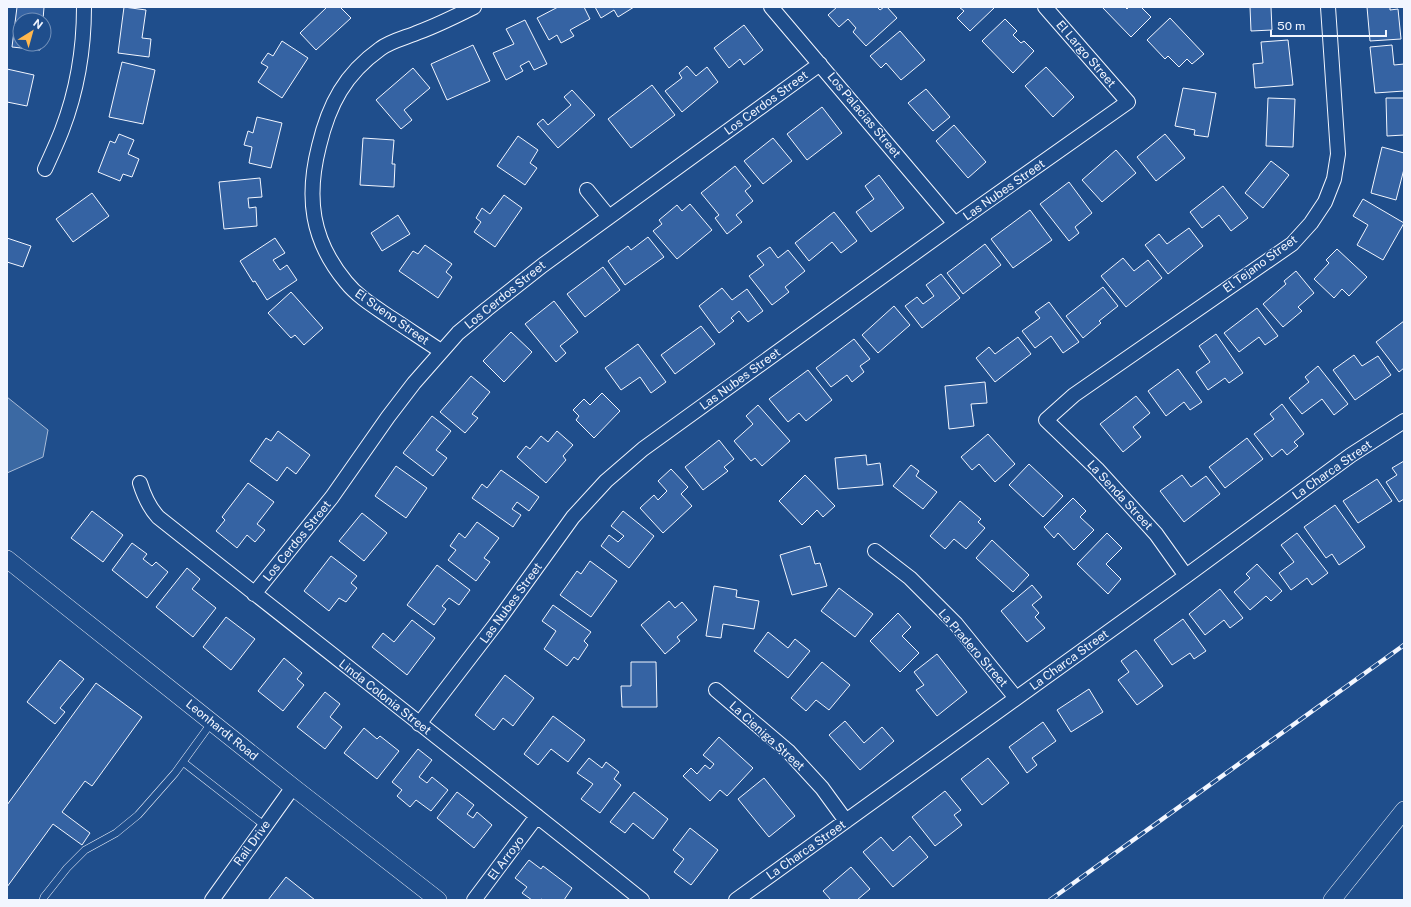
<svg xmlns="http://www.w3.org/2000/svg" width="1411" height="907" font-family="'Public Sans',sans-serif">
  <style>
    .water { fill: #3b69a3; stroke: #a8bbd7 }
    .building { fill: #3563a3; stroke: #f2f6ff }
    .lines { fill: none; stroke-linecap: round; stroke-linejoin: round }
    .service-casing { stroke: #f2f6ff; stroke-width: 8 }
    .minor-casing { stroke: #f2f6ff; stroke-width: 16 }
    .tertiary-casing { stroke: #f2f6ff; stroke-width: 18 }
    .service { stroke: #1f4e8c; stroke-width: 7 }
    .minor { stroke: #1f4e8c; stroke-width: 14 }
    .tertiary { stroke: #1f4e8c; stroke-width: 17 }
    .rail-casing { stroke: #f2f6ff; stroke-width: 4.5 }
    .rail { stroke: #1f4e8c; stroke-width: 3; stroke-dasharray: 9; stroke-linecap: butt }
    .labels { text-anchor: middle; stroke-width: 3; stroke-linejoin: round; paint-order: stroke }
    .street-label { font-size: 12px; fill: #f2f6ff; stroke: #1f4e8c }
  </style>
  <rect width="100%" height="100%" fill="#1f4e8c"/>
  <path class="water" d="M7 397 48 430 43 457 7 473Z"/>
  <path class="building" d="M17 7H44L43 20H20V44H40V50L12 47Z
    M124 7 146 10 142 38 151 39 149 57 118 53Z
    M327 7H340L351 18 316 50 300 33Z
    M558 7H584L590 19 570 30 574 36 561 43 557 35 549 40 537 18Z
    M595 7H634L618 17 614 10 601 18Z
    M837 7H877L880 10 884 7H887L897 18 866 46 853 32 856 28 848 19 839 27 828 15Z
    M959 7H994V8L970 31 957 18 964 11Z
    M1102 7H1125L1127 9 1129 7H1141L1151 17 1131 37Z
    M1250 7H1271L1272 30 1251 31Z
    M1367 7H1390V10L1398 9 1401 39 1370 41Z
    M1170 18 1204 54 1192 64 1187 59 1179 67 1168 56 1165 59 1147 40Z
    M1005 19 1017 31 1013 35 1021 43 1024 41 1034 51 1013 73 982 41Z
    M525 20 547 64 534 70 529 61 520 66 523 71 506 80 493 53 514 44 506 29Z
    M744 25 763 50 744 65 740 59 729 68 714 48Z
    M900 31 925 60 901 80 886 63 881 68 870 56Z
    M1288 40 1293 85 1255 88 1253 64 1263 63 1261 42Z
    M282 41 308 58 282 98 258 82 268 67 261 63 268 53 273 56Z
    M473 45 490 81 447 100 431 64Z
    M1392 45 1394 65 1404 64V91L1375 93 1370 47Z
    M122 62 155 70 143 124 109 117Z
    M687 66 696 76 707 67 718 82 682 112 665 91 682 78 679 73Z
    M1046 67 1074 97 1053 117 1025 86Z
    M413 68 430 88 404 110 412 120 401 129 376 100Z
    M7 69 34 75 27 106 7 102Z
    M652 85 675 115 631 148 608 119Z
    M1183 88 1216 93 1208 137 1194 135 1195 130 1175 126Z
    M926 89 950 117 933 131 908 103Z
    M572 90 595 115 558 148 537 124 543 119 548 125 571 105 564 97Z
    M1268 98 1295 99 1293 147 1266 146Z
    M1386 98H1404V135L1387 136Z
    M822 107 842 133 807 160 787 134Z
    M257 117 282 123 271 168 249 163 252 147 244 145 248 131 253 133Z
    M954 125 986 162 968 178 936 141Z
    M119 134 134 140 128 154 139 159 132 177 123 174 120 181 98 172 110 141 115 143Z
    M1165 134 1185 158 1156 181 1137 157Z
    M518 136 538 150 530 163 537 168 525 185 497 166Z
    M363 138 394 140 392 164H395L394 187 360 185Z
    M773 138 792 161 763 184 744 161Z
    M1382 147 1404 153V169L1396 200 1371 193Z
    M1116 150 1136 173 1102 202 1082 180Z
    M1271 161 1289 175 1263 208 1245 193Z
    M735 166 751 186 745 191 753 201 736 215 742 222 727 234 715 218 719 215 701 193Z
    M879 175 904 208 871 232 856 212 874 199 865 186Z
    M260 178 262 197 248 198 249 208 256 207 257 226 224 229 219 182Z
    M1069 182 1092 213 1075 227 1079 233 1069 241 1040 204Z
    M1223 186 1248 218 1231 231 1219 215 1202 228 1190 212Z
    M92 193 109 216 73 242 56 219Z
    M504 195 522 208 495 247 474 232 481 222 476 218 482 208 490 214Z
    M1363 199 1404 223 1383 260 1357 245 1368 225 1353 216Z
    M690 204 712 230 677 259 653 231 662 224 659 220 677 205 682 211Z
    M1030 210 1052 240 1013 268 991 239Z
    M834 212 857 241 841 253 832 242 809 261 795 243Z
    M398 215 410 234 382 251 371 233Z
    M1189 228 1203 246 1168 274 1145 245 1159 234 1167 244Z
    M648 237 664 257 625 285 608 261 628 246 631 250Z
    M7 238 31 246 23 267 7 262Z
    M275 238 285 253 273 260 280 270 287 265 297 280 267 300 255 281 253 282 240 261Z
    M985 244 1001 265 963 294 947 273Z
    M425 245 452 264 446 272 452 277 438 298 399 271 413 251 418 254Z
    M770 247 778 258 788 250 805 271 785 287 789 292 772 305 749 276 764 265 757 256Z
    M1337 249 1367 277 1349 296 1342 289 1334 298 1314 279 1329 263 1326 260Z
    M1123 258 1134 271 1148 260 1162 278 1126 307 1101 276Z
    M603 267 620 290 585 317 567 294Z
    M1296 271 1314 293 1298 307 1302 311 1283 327 1263 304 1286 284 1284 281Z
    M941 274 960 298 922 328 905 306 917 297 923 304 934 296 926 285Z
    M1103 287 1118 306 1099 321 1101 323 1083 338 1066 316Z
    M722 288 732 300 747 289 763 311 748 322 739 311 731 318 734 321 719 333 699 306Z
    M291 292 323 328 304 345 295 335 291 338 268 313Z
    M554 301 578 332 560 346 566 353 556 362 525 324Z
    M1049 302 1079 342 1063 353 1051 336 1035 348 1022 331 1040 318 1035 312Z
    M894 306 910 325 878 353 862 335Z
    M1257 308 1278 336 1265 345 1259 337 1239 352 1224 333Z
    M1404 321V368L1399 372 1376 342Z
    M701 326 715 344 675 374 661 355Z
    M511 332 532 352 504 382 483 361Z
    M1216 334 1243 373 1229 383 1225 378 1208 390 1196 372 1210 362 1199 346Z
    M1018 337 1031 354 995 382 976 358 989 347 995 354Z
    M854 339 870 359 860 366 864 372 852 382 847 375 831 387 816 368Z
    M638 344 666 382 651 393 640 377 621 390 605 368Z
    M1354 355 1362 366 1378 356 1391 375 1355 400 1333 370Z
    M1318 366 1348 404 1334 415 1322 399 1302 414 1289 398 1309 382 1305 377Z
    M1178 369 1202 402 1190 410 1184 402 1166 416 1148 391Z
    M808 370 832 400 806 421 799 413 788 422 769 399Z
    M471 376 490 392 472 414 478 418 465 433 440 412Z
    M985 382 987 403 971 404 974 426 949 429 945 386Z
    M602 393 620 411 594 438 576 420 579 416 573 410 584 399 590 405Z
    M1136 396 1150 413 1133 427 1141 437 1123 452 1100 424Z
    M1282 404 1304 434 1294 442 1298 446 1287 455 1282 449 1272 457 1254 434 1274 419 1270 414Z
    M758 405 790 441 762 466 755 458 751 461 734 441 753 424 746 416Z
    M432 416 451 431 436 450 447 458 433 476 403 453Z
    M278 431 310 455 296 474 287 467 277 481 250 461 266 438 271 441Z
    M557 431 573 445 563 456 566 460 546 483 517 457 526 446 530 449 541 436 548 442Z
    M988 434 1015 464 995 482 979 464 972 470 961 457Z
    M1247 438 1263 459 1225 488 1209 467Z
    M719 440 734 459 724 467 728 471 703 490 685 467Z
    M866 455 867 465 880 463 883 485 838 489 835 458Z
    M1404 461V499L1399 502 1386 482 1397 475 1392 468Z
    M1029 464 1063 496 1043 517 1009 485Z
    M911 465 919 471 916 476 937 492 923 509 893 486Z
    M396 466 427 488 406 518 375 496Z
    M671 469 688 487 681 494 692 506 663 533 640 508 654 495 658 500 667 491 658 481Z
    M501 470 539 497 529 511 517 502 512 509 521 515 513 527 472 498 482 484 487 488Z
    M805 475 835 506 823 517 817 510 802 525 779 501Z
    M1182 475 1191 487 1206 476 1220 494 1184 522 1160 491Z
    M1377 479 1392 501 1358 523 1343 501Z
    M248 483 274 502 257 524 265 530 255 542 247 535 237 548 216 531 225 520 222 517Z
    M1073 498 1086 511 1080 517 1094 530 1074 550 1058 533 1054 538 1044 527Z
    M960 501 981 519 978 522 985 528 966 549 954 539 945 549 930 536Z
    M1335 505 1365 547 1339 565 1332 554 1326 558 1304 527Z
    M92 511 123 535 103 562 71 538Z
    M623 511 654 536 629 568 601 546 609 535 618 542 624 536 611 526Z
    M362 513 387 533 364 561 339 541Z
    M477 522 499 538 484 558 490 562 476 581 448 560 456 550 450 546 459 533 465 538Z
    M1107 533 1122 548 1106 564 1121 579 1108 594 1077 564Z
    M1297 533 1328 573 1312 585 1307 578 1291 590 1279 573 1294 562 1281 545Z
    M992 540 1029 575 1013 592 976 558Z
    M132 543 147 554 143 559 152 566 156 562 168 572 147 598 112 570Z
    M810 546 815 564 820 563 827 586 792 595 780 555Z
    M331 556 357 576 351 583 357 588 346 602 339 598 329 611 304 591Z
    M590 561 617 581 591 617 560 595 577 571 581 574Z
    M1257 564 1282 591 1271 601 1266 596 1250 610 1234 592 1250 578 1246 574Z
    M437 565 470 590 459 605 449 598 442 606 446 609 434 625 407 605Z
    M187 568 200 579 192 589 216 608 193 637 156 607Z
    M1032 585 1042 597 1032 605 1039 613 1035 617 1045 628 1027 642 1001 611Z
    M714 586 737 590 736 597 759 601 754 629 723 624 721 638 706 636Z
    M839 588 873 614 855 637 821 611Z
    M1220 589 1243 618 1230 628 1224 620 1205 635 1189 614Z
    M669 601 675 608 682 602 697 620 677 637 680 641 665 654 641 625Z
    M553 605 591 632 584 641 588 645 578 660 574 657 567 666 544 649 556 631 542 621Z
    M898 613 911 627 902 636 919 653 900 672 870 641Z
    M226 617 255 639 231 670 203 647Z
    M1183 619 1206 651 1194 659 1190 653 1172 665 1154 640Z
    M412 620 435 638 407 675 372 647 383 633 394 642Z
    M768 632 788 648 795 639 810 651 788 678 754 651Z
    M1136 650 1163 686 1137 705 1118 680 1129 672 1121 661Z
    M937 654 967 692 937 716 916 690 924 685 914 672Z
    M284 658 302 673 297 679 304 685 283 711 258 691Z
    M60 660 84 679 60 708 65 712 55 724 27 702Z
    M631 662H656L657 707H622L621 686H631Z
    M822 662 850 685 829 710 816 700 806 711 791 698Z
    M505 675 534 698 513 726 503 718 494 730 475 715Z
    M96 683 142 717 92 786 85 781 62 812 90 833 82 845 53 824 7 887V805Z
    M1089 689 1103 712 1071 732 1057 710Z
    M325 692 340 704 330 717 342 727 325 749 297 727Z
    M553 716 585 740 568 762 551 749 538 765 524 754Z
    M845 721 864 743 882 727 894 741 860 770 829 735Z
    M1043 722 1056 741 1032 758 1037 765 1027 773 1009 747Z
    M364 728 377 739 380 736 399 751 377 779 344 753Z
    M719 737 753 768 727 796 720 790 710 801 683 776 691 768 697 774 705 765 710 769 714 764 703 755Z
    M418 749 432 760 419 777 427 783 432 777 448 790 431 811 416 800 410 807 397 796 402 790 392 782Z
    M589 758 602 768 606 762 619 772 614 779 621 785 600 813 581 799 593 784 577 773Z
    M988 758 1009 783 982 805 961 779Z
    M764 778 795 816 769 837 738 799Z
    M945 791 961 810 954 815 962 825 935 846 912 817Z
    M457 792 474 805 467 814 473 818 477 812 492 825 474 848 437 818Z
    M634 792 668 819 653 839 633 823 625 833 610 822Z
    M690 828 718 850 691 885 674 872 684 859 673 850Z
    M910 836 928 857 893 887 863 852 881 837 893 851Z
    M529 860 541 869 543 866 572 888 564 900H543L541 899V900H532L522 893 527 887 515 878Z
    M851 867 870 889 857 900H831L823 891Z
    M286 877 315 900H268Z"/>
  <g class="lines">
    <defs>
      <path id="service" d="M183 762 265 826
        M43 900 44 897 67 868 85 850 116 833 138 815 175 773 212 722"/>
      <path id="minor" d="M771 7 955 224
        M45 169C51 156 57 143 62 130 77 91 84 48 84 7
        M587 190 609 217
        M441 351C424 340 408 329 391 318 375 307 358 297 346 282 311 240 306 197 319 146 329 104 345 74 380 49 390 41 408 37 419 32 438 25 456 16 474 7
        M140 483C144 496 149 507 158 517 319 645 482 771 642 900
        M875 551 910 578 956 624 1016 698
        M1186 576 1156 534 1097 469 1046 420 1074 395 1292 244 1311 223 1325 202 1334 179 1338 154 1328 7
        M254 594 332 497 388 417 414 383 458 333 487 309 543 265 820 64
        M716 690 788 751 822 788 846 821
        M419 724 495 625 573 517 606 481 643 449 955 224 1128 102 1045 7
        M212 900 293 787
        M474 900 537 816
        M736 900 1186 576 1351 455 1404 421"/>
      <path id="tertiary" d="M7 559 293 787 438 900
        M1332 900 1404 810"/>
    </defs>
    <use href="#service" class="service-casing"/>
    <use href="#minor" class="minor-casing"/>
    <use href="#tertiary" class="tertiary-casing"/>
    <use href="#service" class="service"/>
    <use href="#minor" class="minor"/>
    <use href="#tertiary" class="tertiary"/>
    <defs>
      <path id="rail" d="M1050 900 1404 645"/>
    </defs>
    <use href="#rail" class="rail-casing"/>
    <use href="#rail" class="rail"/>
  </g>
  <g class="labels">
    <g class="street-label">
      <text transform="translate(1086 54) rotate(49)" y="4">El Largo Street</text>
      <text transform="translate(766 103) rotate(-36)" y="4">Los Cerdos Street</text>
      <text transform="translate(864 115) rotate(50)" y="4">Los Palacias Street</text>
      <text transform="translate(1004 190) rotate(-35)" y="4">Las Nubes Street</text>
      <text transform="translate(1260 264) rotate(-36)" y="4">El Tejano Street</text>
      <text transform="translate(505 295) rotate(-39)" y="4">Los Cerdos Street</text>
      <text transform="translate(392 317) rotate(35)" y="4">El Sueno Street</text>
      <text transform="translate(740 379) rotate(-36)" y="4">Las Nubes Street</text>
      <text transform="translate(1332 470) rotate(-35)" y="4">La Charca Street</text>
      <text transform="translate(1120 495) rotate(47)" y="4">La Senda Street</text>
      <text transform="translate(297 541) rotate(-51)" y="4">Los Cerdos Street</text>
      <text transform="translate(511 603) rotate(-54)" y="4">Las Nubes Street</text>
      <text transform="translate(973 648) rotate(49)" y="4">La Pradero Street</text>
      <text transform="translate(1069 660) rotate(-36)" y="4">La Charca Street</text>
      <text transform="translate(385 697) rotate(38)" y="4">Linda Colonia Street</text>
      <text transform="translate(222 730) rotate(39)" y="4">Leonhardt Road</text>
      <text transform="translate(767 736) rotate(42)" y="4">La Cieniga Street</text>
      <text transform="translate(252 843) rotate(-54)" y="4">Rail Drive</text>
      <text transform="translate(806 850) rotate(-35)" y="4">La Charca Street</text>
      <text transform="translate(506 858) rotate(-53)" y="4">El Arroyo</text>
    </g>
  </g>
  <rect width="1411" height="907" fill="none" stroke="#f2f6ff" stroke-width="16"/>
  <g transform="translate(32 32) rotate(37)"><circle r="19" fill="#1f4e8c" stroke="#7391ba"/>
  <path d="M0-3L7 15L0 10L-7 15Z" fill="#ffb74d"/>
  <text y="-6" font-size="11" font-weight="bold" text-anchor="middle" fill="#f2f6ff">N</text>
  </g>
  <path d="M1271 30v6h115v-6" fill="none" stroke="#f2f6ff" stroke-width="2"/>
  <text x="1277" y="30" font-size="12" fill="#f2f6ff" stroke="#1f4e8c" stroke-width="3" paint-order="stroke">50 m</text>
</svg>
